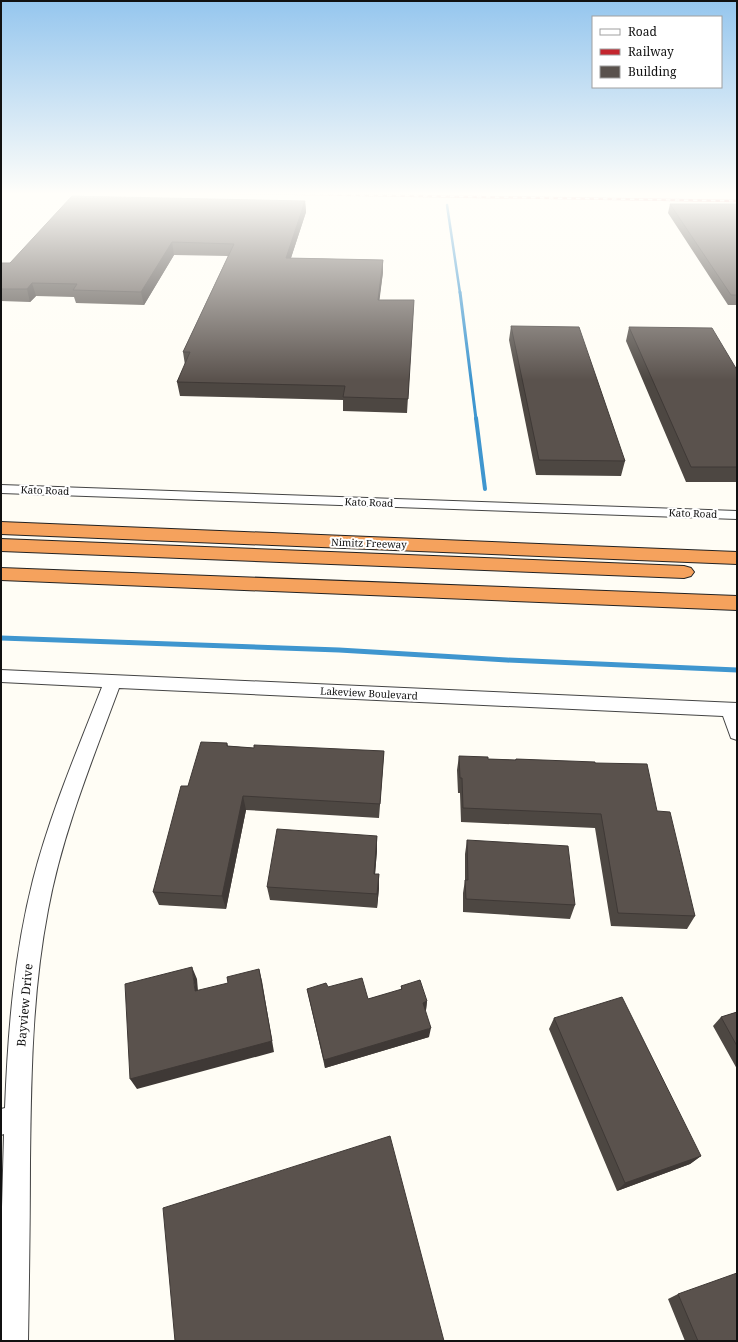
<svg xmlns="http://www.w3.org/2000/svg" width="738" height="1342" font-family="'Noto Serif',serif">
  <style>
    .lines { fill: none; stroke-linecap: round; stroke-linejoin: round }
    .stream-far3 { stroke: #3f96cf; stroke-width: 2.5 }
    .stream-far2 { stroke: #3f96cf; stroke-width: 3 }
    .stream-far1 { stroke: #3f96cf; stroke-width: 4 }
    .stream { stroke: #3f96cf; stroke-width: 5 }
    .minor-casing { stroke: #444; stroke-width: 2 }
    .highway-casing { stroke: #222; stroke-width: 2 }
    .minor { fill: #fff; fill-rule: evenodd }
    .highway { fill: #f5a25d; fill-rule: evenodd }
    .rail-casing { stroke: #c4262e; stroke-width: 2.5 }
    .rail { stroke: #fff; stroke-width: 1.5; stroke-dasharray: 4.5; stroke-linecap: butt }
    .wall { fill: #4d4742 }
    .shaded-wall { fill: #3f3936 }
    .building { fill: #5a524d; stroke: #3f3936 }
    .labels { text-anchor: middle; stroke-width: 4; stroke-linejoin: round; paint-order: stroke }
    .street-label { font-size: 10px; fill: #111; stroke: #fff }
    .near-street-label { font-size: 12px; fill: #111; stroke: #fff }
  </style>
  <rect width="100%" height="100%" fill="#fffdf5"/>
  <g class="lines">
    <path class="stream-far3" d="M447 205 460 293"/>
    <path class="stream-far2" d="M460 292 476 419"/>
    <path class="stream-far1" d="M476 418 485 489"/>
    <path class="stream" d="M1 638 339 650 507 660 737 670"/>
    <defs>
      <path id="minor" d="M1 485 737 511V519L1 493Z
        M1 670 737 703V740L731 738 723 716 119 688C92 761 62 834 48 910 32 993 31 1077 30 1160 30 1221 29 1281 28 1341H1V1243L4 1134 1 1135V1109L5 1108C8 1031 14 955 33 880 50 814 77 751 102 687L1 682Z"/>
      <path id="highway" d="M1 522 737 552V564L1 534Z
        M1 539 684 566 691 568 694 572 691 576 684 578 1 551Z
        M1 568 737 596V610L1 580Z"/>
    </defs>
    <use href="#minor" class="minor-casing"/>
    <use href="#highway" class="highway-casing"/>
    <use href="#minor" class="minor"/>
    <use href="#highway" class="highway"/>
    <defs>
      <path id="rail" d="M171 192 737 201
        M722 192H737"/>
    </defs>
    <use href="#rail" class="rail-casing"/>
    <use href="#rail" class="rail"/>
  </g>
  <path class="wall" d="M305 201 306 212 291 258 383 260V272L379 300H414L407 413 343 411V400L180 396 177 382 185 365 183 352 228 256 174 255 144 305 76 303 74 297 36 296 30 302 1 301V263H10Z
    M670 204H737V305H728L668 213Z
    M511 326 625 461 621 476 536 475 509 340Z
    M629 327 737 370V482H686L626 341Z
    M227 743 228 746 254 748 384 751 383 766 379 818 246 810 226 909 159 905 153 892 188 786Z
    M459 756 488 759 515 760 516 759 595 763 657 811 695 916 687 929 611 926 595 828 461 822 460 793H458L457 770Z
    M377 836V850L375 874H379V888L377 908 270 900 267 887Z
    M467 840 575 905 570 919 463 912V893L465 880V854Z
    M401 986 427 1001 426 1010 425 1011 429 1037 325 1068 309 998 307 989 328 987 368 999 401 990Z
    M737 1012V1069L713 1026 721 1017Z
    M554 1018 701 1156 690 1164 617 1191 549 1029Z
    M678 1294 737 1341H685L668 1299Z"/>
  <path class="shaded-wall" d="M305 201 306 212 287 270 286 258Z
    M172 242 174 255 144 305 141 292Z
    M383 260V272L378 312V300Z
    M32 283 36 296 30 302 27 289Z
    M243 796 246 810 226 909 222 896Z
    M377 836V850L374 887V874Z
    M379 874V888L377 908V894Z
    M192 967 197 979 199 1003 195 991Z
    M259 969 262 981 274 1052 137 1089 130 1079Z
    M427 1001 426 1010 422 1012 423 1003Z
    M431 1028 429 1037 325 1068 324 1060Z
    M701 1156 690 1164 617 1191 625 1183Z"/>
  <path class="building" d="M72 196 305 201 286 258 383 260 378 300H414L408 399 343 397 345 386 177 382 190 352H183L234 244 172 242 141 292 73 290 77 284 32 283 27 289H1V263H10Z
    M670 204H737V295H731Z
    M511 326 579 327 625 461 539 460Z
    M629 327 712 328 737 370V467H691Z
    M201 742 227 743V746L254 748V745L384 751 380 804 243 796 222 896 153 892 181 786H188Z
    M459 756 488 757V759L516 760V759L595 762V763L647 764 657 811 670 812 695 916 618 913 601 814 463 808 462 778H460Z
    M277 829 377 836 374 874H379L377 894 267 887Z
    M467 840 568 846 575 905 466 899 465 880H468Z
    M192 967 195 991 228 983 227 977 259 969 272 1041 130 1079 125 984Z
    M362 978 368 999 402 989 401 986 420 980 427 1001 423 1003 431 1028 324 1060 307 989 326 983 328 987Z
    M622 997 701 1156 625 1183 554 1018Z
    M737 1012V1046L721 1017Z
    M390 1136 444 1341H175L163 1208Z
    M737 1273V1341H698L678 1294Z"/>
  <linearGradient id="sky" x2="0" y2="1"><stop stop-color="#95c6ee"/><stop offset="0.51" stop-color="#fffefa"/><stop offset="1" stop-color="#fffefa" stop-opacity="0"/></linearGradient>
  <rect width="738" height="380" fill="url(#sky)"/>
  <g class="labels">
    <g class="street-label">
      <text transform="translate(45 490) rotate(2)" y="4">Kato Road</text>
      <text transform="translate(369 502) rotate(2)" y="4">Kato Road</text>
      <text transform="translate(693 513) rotate(2)" y="4">Kato Road</text>
      <text transform="translate(369 543) rotate(2)" y="4">Nimitz Freeway</text>
      <text transform="translate(369 693) rotate(3)" y="4">Lakeview Boulevard</text>
    </g>
    <g class="near-street-label">
      <text transform="translate(25 1005) rotate(-85)" y="4">Bayview Drive</text>
    </g>
  </g>
  <rect width="738" height="1342" fill="none" stroke="#111111" stroke-width="4"/>
  <rect x="592" y="16" width="130" height="72" fill="#ffffff" stroke="#a0a0a0"/>
  <rect x="600" y="29" width="20" height="6" fill="#ffffff" stroke="#a0a0a0"/>
  <text x="628" y="36" font-size="12" fill="#111111">Road</text>
  <rect x="600" y="49" width="20" height="6" fill="#c4262e" stroke="#a0a0a0"/>
  <text x="628" y="56" font-size="12" fill="#111111">Railway</text>
  <rect x="600" y="66" width="20" height="12" fill="#5a524d" stroke="#a0a0a0"/>
  <text x="628" y="76" font-size="12" fill="#111111">Building</text>
</svg>
